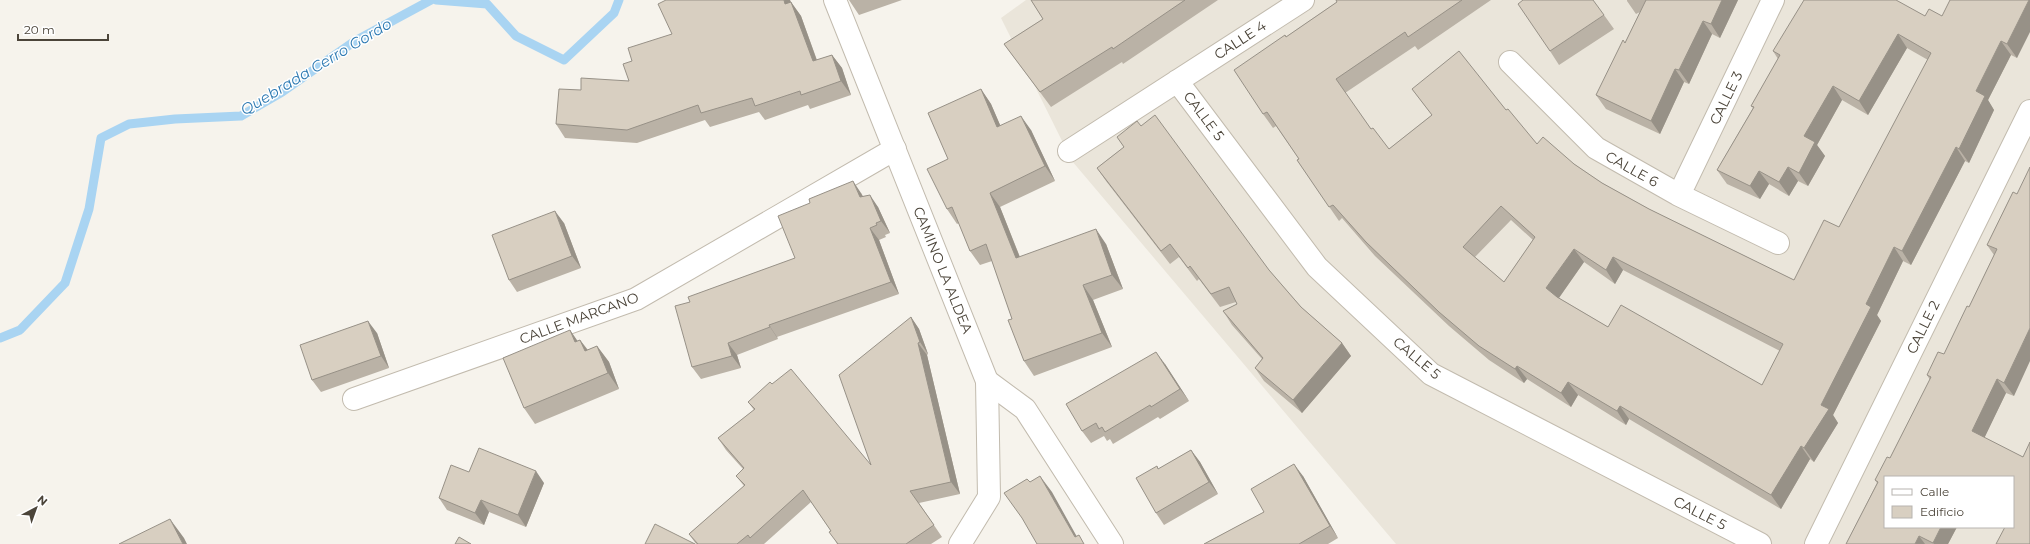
<svg xmlns="http://www.w3.org/2000/svg" width="2030" height="544" font-family="Montserrat,sans-serif">
  <style>
    .residential { fill: #eae5da; fill-rule: evenodd }
    .lines { fill: none; stroke-linecap: round; stroke-linejoin: round }
    .stream { stroke: #a9d4f2; stroke-width: 9 }
    .minor-casing { stroke: #c2bbae; stroke-width: 24 }
    .tertiary-casing { stroke: #c2bbae; stroke-width: 24 }
    .minor { stroke: #fff; stroke-width: 22 }
    .tertiary { stroke: #fff; stroke-width: 22 }
    .wall { fill: #bab2a6; fill-rule: evenodd }
    .shaded-wall { fill: #979187 }
    .building { fill: #d8cfc1; stroke: #979187; fill-rule: evenodd }
    .labels { text-anchor: middle; stroke-width: 3; stroke-linejoin: round; paint-order: stroke }
    .street-label { font-size: 14px; fill: #4b4439; stroke: #fff }
    .water-label { font-size: 15px; font-style: italic; fill: #2e7ab2; stroke: #fff }
  </style>
  <rect width="100%" height="100%" fill="#f6f3ec"/>
  <path class="residential" d="M1026 0H2030V544H1396L1072 161 1001 18ZM1885 477H2013V527H1885Z"/>
  <g class="lines">
    <path class="stream" d="M436 0 487 4 516 36 564 60 614 13 619 0
      M0 338 20 330 65 283 89 209 101 138 129 124 175 119 241 116 282 92 355 41 431 0"/>
    <defs>
      <path id="minor" d="M1510 62 1596 148 1679 195 1778 243
        M1177 81 1317 267 1431 374 1760 544
        M1069 151 1303 0
        M1679 195 1773 0
        M987 381 1025 409 1112 544
        M354 399 636 299 895 149
        M1816 544 2030 111"/>
      <path id="tertiary" d="M835 0 987 381 989 497 960 544"/>
    </defs>
    <use href="#minor" class="minor-casing"/>
    <use href="#tertiary" class="tertiary-casing"/>
    <use href="#minor" class="minor"/>
    <use href="#tertiary" class="tertiary"/>
  </g>
  <path class="wall" d="M666 0H790L791 2 801 16 817 60 832 55 842 68 851 95 810 109 808 105 765 120 759 112 710 127 705 120 637 143 565 138 556 124 581 90 629 81 632 61 672 34Z
    M849 0H902L859 15Z
    M1031 0H1218L1123 64 1122 62 1051 107 1004 44 1043 19Z
    M1336 0H1491L1418 50 1415 46 1345 93 1371 129 1389 149 1432 115 1412 89 1506 110 1537 144 1574 164 1602 183 1649 209 1794 280 1839 227 1928 60 1907 48 1868 115 1842 100 1817 145 1825 156 1808 186 1798 181 1789 196 1769 184 1760 199 1727 184 1717 170 1753 108 1751 106 1778 59 1773 51 1925 16H1942L2030 0 2017 58 2011 55 1988 100 1994 110 1969 163 1965 161 1911 265 1903 261 1877 315 1881 321 1833 415 1838 423 1814 462 1810 459 1781 509 1629 419 1626 425 1578 395 1571 407 1527 379 1524 383 1489 360 1449 326 1375 256 1342 218 1339 221 1297 160 1299 159 1276 126 1273 128 1263 114 1285 35 1286 37 1337 2ZM1511 220 1533 240 1504 282 1475 257ZM1584 262 1615 284 1623 270 1780 351 1762 385 1608 327 1559 298Z
    M1627 0H1738L1720 38 1712 34 1689 84 1684 82 1660 134 1606 109 1596 95 1625 43 1640 12 1636 14 1627 1Z
    M1604 15 1614 29 1559 65 1550 51Z
    M981 89 991 104 1000 125 1031 130 1055 181 1000 207 1020 257 1106 244 1123 289 1093 300 1112 347 1034 376 1024 361 1012 319 992 261 980 265 970 251 959 223 957 224 947 209 948 159Z
    M1117 137 1269 270 1301 307 1342 343 1351 356 1302 413 1264 381 1255 368 1262 359 1232 325 1223 311 1237 304 1236 302 1220 307 1199 279 1197 281 1179 257 1170 264 1106 181 1097 168 1124 147Z
    M2013 192 2014 396 2006 393 1984 438 2023 457 2013 527V477H1885V527H1957L1948 544H1846L1877 483 1875 480 1890 458 1930 380 1927 375 1944 354 1969 307 1994 255 1987 245Z
    M861 193 863 196 878 207 890 233 885 235 886 237 879 240 899 294 777 337 778 339 737 355 741 368 701 379 692 367 690 302 795 258 810 203Z
    M564 223 581 268 517 292 509 280Z
    M911 317 919 329 928 354 927 355 960 494 919 503 942 537 931 544H837L831 531 811 502 764 544H696L689 534 744 486 736 476 743 469 726 450 718 438 754 410 748 402 772 384 871 465Z
    M570 330 577 341 580 340 588 350 597 346 609 362 619 389 535 424 524 408Z
    M377 333 389 368 321 392 312 380Z
    M1165 364 1189 401 1160 419 1158 417 1113 444 1110 439 1107 441 1104 436 1091 443 1082 431Z
    M1191 450 1200 462 1218 494 1164 525 1156 513 1159 469Z
    M469 472 544 483 526 527 489 512 484 525 447 510 439 498Z
    M1303 476 1338 538 1328 544H1204L1264 512Z"/>
  <path class="shaded-wall" d="M784 0H790L795 18 785 4Z
    M1722 0H1738L1720 38 1711 24Z
    M2029 0H2030V32L2017 58 2007 44Z
    M791 2 801 16 822 75 813 61Z
    M1703 21 1712 34 1689 84 1679 70Z
    M1898 34 1907 48 1868 115 1859 101Z
    M2001 41 2011 55 1988 100 1994 110 1969 163 1959 149 1976 91Z
    M832 55 842 68 851 95 841 81Z
    M1675 69 1684 82 1660 134 1651 121Z
    M1833 86 1842 100 1817 145 1825 156 1808 186 1799 173 1804 136Z
    M981 89 991 104 1007 141 997 127Z
    M1021 116 1031 130 1055 181 1045 166Z
    M1956 147 1965 161 1911 265 1902 251Z
    M1788 167 1798 181 1789 196 1779 182Z
    M1759 171 1769 184 1760 199 1750 186Z
    M853 181 861 193 868 209 860 197Z
    M990 193 1000 207 1026 273 1016 258Z
    M870 195 878 207 890 233 881 221Z
    M555 211 564 223 581 268 572 256Z
    M870 228 879 240 899 294 891 282Z
    M1096 229 1106 244 1123 289 1112 275Z
    M1894 247 1903 261 1877 315 1881 321 1833 415 1838 423 1814 462 1804 448 1821 405 1866 304Z
    M1574 249 1584 262 1556 302 1546 288Z
    M1613 257 1623 270 1615 284 1606 270Z
    M1083 285 1093 300 1112 347 1102 333Z
    M911 317 919 329 928 354 920 342Z
    M368 321 377 333 389 368 381 356Z
    M769 325 777 337 778 339 770 327Z
    M2030 328V361L2014 396 2004 383Z
    M570 330 581 346 575 342Z
    M580 340 592 356 585 351Z
    M728 343 737 355 741 368 732 356Z
    M918 343 927 355 960 494 951 482Z
    M1342 343 1351 356 1302 413 1293 400Z
    M597 346 609 362 619 389 608 373Z
    M1156 352 1165 364 1189 401 1180 389Z
    M1517 366 1527 379 1524 383 1515 369Z
    M1997 379 2006 393 1981 445 1972 431Z
    M1568 382 1578 395 1571 407 1561 393Z
    M1620 406 1629 419 1626 425 1617 411Z
    M1801 446 1810 459 1781 509 1771 495Z
    M1191 450 1200 462 1218 494 1209 482Z
    M1294 464 1303 476 1338 538 1330 526Z
    M536 471 544 483 526 527 518 515Z
    M1040 476 1052 492 1081 544 1075 537Z
    M481 500 489 512 484 525 475 513Z
    M170 519 184 538 187 544H183Z
    M1941 527H1957L1948 544H1934L1933 543Z
    M1919 536 1925 544H1915Z"/>
  <path class="building" d="M666 0H784L785 4 791 2 813 61 832 55 841 81 801 95 800 91 755 106 752 98 701 113 698 105 627 130 556 124 559 89 581 90V78L629 81 623 64 632 61 628 48 672 34 658 4Z
    M1031 0H1185L1113 49 1112 47 1040 92 1004 44 1043 19Z
    M1336 0H1462L1408 37 1405 32 1336 79 1371 129 1373 128 1389 149 1432 115 1412 89 1459 51 1506 110 1508 109 1537 144 1543 137 1574 164 1602 183 1649 209 1794 280 1824 220 1839 227 1931 53 1898 34 1859 101 1833 86 1804 136 1815 142 1799 173 1788 167 1779 182 1759 171 1750 186 1717 170 1754 107 1751 106 1780 55 1773 51 1804 0H1896L1925 16 1929 9 1942 16 1950 0H2029L2007 44 2001 41 1976 91 1985 96 1959 149 1956 147 1902 251 1894 247 1866 304 1871 307 1821 405 1829 409 1804 448 1801 446 1771 495 1620 406 1617 411 1568 382 1561 393 1517 366 1515 369 1479 346 1439 312 1366 242 1333 205 1329 207 1297 160 1299 159 1267 112 1263 114 1234 70 1285 35 1286 37 1337 2ZM1501 206 1535 237 1504 282 1463 247ZM1574 249 1606 270 1613 257 1783 344 1762 385 1621 305 1608 327 1557 297 1546 288Z
    M1523 0H1593L1604 15 1550 51 1518 4Z
    M1646 0H1722L1711 24 1703 21 1679 70 1675 69 1651 121 1596 95 1623 40 1625 43Z
    M981 89 997 127 1021 116 1045 166 990 193 1016 258 1096 229 1112 275 1083 285 1102 333 1024 361 1008 320 1012 319 986 244 970 251 952 207 947 209 927 169 948 159 928 113Z
    M1155 115 1269 270 1301 307 1342 343 1293 400 1255 368 1263 358 1223 311 1237 304 1229 287 1211 294 1190 266 1188 268 1170 244 1161 251 1097 168 1124 147 1117 137 1137 121 1141 126Z
    M2030 167V328L2004 383 1997 379 1972 431 2023 457 2030 442V544H1996L2005 527H2013V477H1885V527H1941L1933 543 1919 536 1915 544H1846L1878 482 1875 480 1887 457 1890 458 1931 377 1927 375 1938 352 1944 354 1967 306 1969 307 1997 249 1987 245 2013 192 2017 194Z
    M853 181 860 197 870 195 881 221 876 223 877 225 870 228 891 282 769 325 770 327 728 343 732 356 692 367 675 306 690 302 688 297 795 258 778 216 810 203 809 199Z
    M555 211 572 256 509 280 492 235Z
    M911 317 920 342 918 343 951 482 910 491 934 525 906 544H838L829 532 831 531 803 490 750 538 748 535 737 544H698L689 534 745 485 736 476 744 468 718 438 755 409 748 402 770 382 772 384 791 369 871 465 839 375Z
    M368 321 381 356 312 380 300 345Z
    M570 330 575 342 580 340 585 351 597 346 608 373 524 408 503 358Z
    M1156 352 1180 389 1151 407 1150 405 1105 432 1102 427 1099 429 1096 423 1082 431 1066 404Z
    M479 448 536 471 518 515 481 500 475 513 439 498 451 465 469 472Z
    M1191 450 1209 482 1156 513 1136 478 1157 466 1158 469Z
    M1294 464 1330 526 1299 544H1204L1264 512 1251 489Z
    M1040 476 1075 537 1079 535 1084 544H1037L1022 518 1004 493 1027 479 1030 482Z
    M170 519 183 544H119Z
    M655 524 695 544H645Z
    M459 537 471 544H455Z"/>
  <g class="labels">
    <g class="street-label">
      <text transform="translate(1240 40) rotate(-33)" y="5">CALLE 4</text>
      <text transform="translate(1726 98) rotate(-64)" y="5">CALLE 3</text>
      <text transform="translate(1204 116) rotate(53)" y="5">CALLE 5</text>
      <text transform="translate(1632 169) rotate(29)" y="5">CALLE 6</text>
      <text transform="translate(943 270) rotate(68)" y="5">CAMINO LA ALDEA</text>
      <text transform="translate(579 318) rotate(-20)" y="5">CALLE MARCANO</text>
      <text transform="translate(1923 327) rotate(-64)" y="5">CALLE 2</text>
      <text transform="translate(1417 358) rotate(40)" y="5">CALLE 5</text>
      <text transform="translate(1700 513) rotate(27)" y="5">CALLE 5</text>
    </g>
    <g class="water-label">
      <text transform="translate(316 67) rotate(-31)" y="5">Quebrada Cerro Gordo</text>
    </g>
  </g>
  <rect x="1884" y="476" width="130" height="52" fill="#ffffff" stroke="#b7b4b0"/>
  <rect x="1892" y="489" width="20" height="6" fill="#ffffff" stroke="#b7b4b0"/>
  <text x="1920" y="496" font-size="12" fill="#4b4439">Calle</text>
  <rect x="1892" y="506" width="20" height="12" fill="#d8cfc1" stroke="#b7b4b0"/>
  <text x="1920" y="516" font-size="12" fill="#4b4439">Edificio</text>
  <g transform="translate(36 508) rotate(41)" stroke="#ffffff" stroke-width="3" paint-order="stroke">
  <path d="M0-3L7 15L0 10L-7 15Z" fill="#4b4439"/>
  <text y="-6" font-size="11" font-weight="bold" text-anchor="middle" fill="#4b4439">N</text>
  </g>
  <path d="M18 34v6h90v-6" fill="none" stroke="#4b4439" stroke-width="2"/>
  <text x="24" y="34" font-size="12" fill="#4b4439" stroke="#ffffff" stroke-width="3" paint-order="stroke">20 m</text>
</svg>
